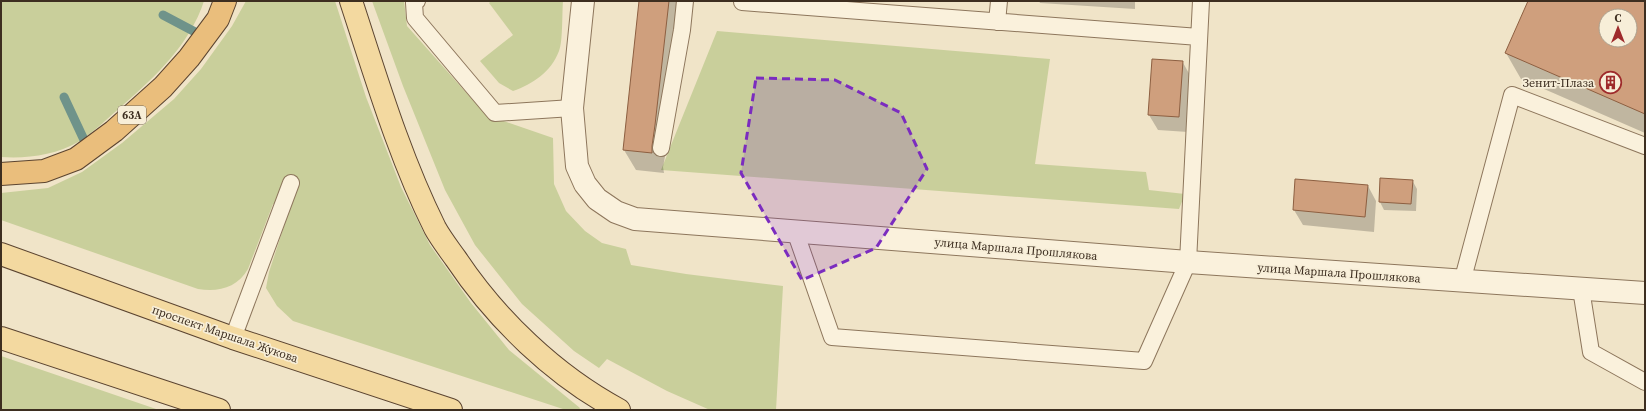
<svg xmlns="http://www.w3.org/2000/svg" width="1646" height="411" font-family="'Source Serif 4',serif">
  <style>
    .green { fill: #c9cf9b }
    .shadow { fill: #0003; fill-rule: evenodd }
    .lines { fill: none; stroke-linecap: round; stroke-linejoin: round }
    .stream { stroke: #6f938a; stroke-width: 9 }
    .building { fill: #cf9f7d; stroke: #8d5f41; fill-rule: evenodd }
    .service-casing { stroke: #8d765c; stroke-width: 18 }
    .minor-casing { stroke: #8d765c; stroke-width: 24 }
    .primary-casing { stroke: #5b4430; stroke-width: 24 }
    .trunk-casing { stroke: #5b4430; stroke-width: 24 }
    .service { stroke: #faf1dc; stroke-width: 16 }
    .minor { stroke: #faf1dc; stroke-width: 22 }
    .primary { stroke: #f3d9a0; stroke-width: 22 }
    .trunk { stroke: #eabe7c; stroke-width: 22 }
    .marked { fill: #7b2cbf; fill-opacity: 0.2; stroke: #7b2cbf; stroke-width: 3; stroke-dasharray: 8 5; stroke-linejoin: round }
    .labels { text-anchor: middle; stroke-width: 3.5; stroke-linejoin: round; paint-order: stroke }
    .shield { fill: #f7eed8; stroke: #756857; stroke-width: 1 }
    .shield-label { font-size: 11px; font-weight: bold; fill: #3d2e20 }
    .poi-label { font-size: 12px; fill: #3d2e20; stroke: #f7eed8; text-anchor: end }
    .street-label { font-size: 12px; fill: #3d2e20; stroke: #f7eed8 }
  </style>
  <rect width="100%" height="100%" fill="#f0e4c8"/>
  <path class="green" d="M1 1H204C190 44 156 76 123 105 108 118 94 132 78 142 56 155 26 159 1 157Z
    M246 1H335L366 97 401 187 430 245 471 303 509 350 580 408 579 410H566L293 321 277 306 266 288 269 272 290 208 273 204 248 269C237 288 219 292 198 289L1 220V193L48 188 82 172 122 143 174 99 201 69 232 26Z
    M372 1H404L407 26 486 115 553 138 554 184 566 211 585 231 602 243 626 249 631 265 686 274 783 286 776 410H710L667 391 607 359 599 368 574 351 522 304 475 245 445 190 403 86Z
    M491 1H563C562 12 563 42 559 51 551 72 533 84 513 91L499 83 480 61 513 35 489 3Z
    M717 31 1050 59 1035 164 1146 172 1149 190 1185 194 1179 209 661 170Z
    M1 356 159 410H1Z"/>
  <path class="shadow" d="M640 1H682L667 146 663 167 664 173 636 170 624 150Z
    M1039 1H1135V9L1040 3Z
    M1529 1H1645V133L1521 79 1506 53ZM1606 16H1630V40H1606Z
    M1182 61 1191 77 1188 132 1158 130 1149 115Z
    M1412 180 1417 189 1416 211 1384 210 1380 202Z
    M1368 186 1376 201 1374 232 1303 225 1294 210Z"/>
  <g class="lines">
    <path class="stream" d="M163 15 197 33
      M64 97 85 142"/>
  </g>
  <path class="building" d="M639 1H669L655 125 652 146V153L623 150Z
    M1528 1H1645V114L1505 53ZM1606 16H1630V40H1606Z
    M1152 59 1183 61 1179 117 1148 115Z
    M1380 178 1413 180 1411 204 1379 202Z
    M1295 179 1368 185 1365 217 1293 210Z"/>
  <g class="lines">
    <defs>
      <path id="service" d="M417 1 414 3 415 18 495 113 572 108
        M742 2 1199 37
        M997 22 999 1
        M661 148 682 30 685 1
        M795 231 832 337 1144 361 1188 262 1201 1
        M1462 282 1512 95 1645 146
        M1581 289 1591 352 1645 382
        M233 338 291 183"/>
      <path id="minor" d="M583 1 572 108 577 166 585 184 597 199 616 212 635 219 1188 262 1645 293"/>
      <path id="primary" d="M351 1C376 77 399 156 435 228 441 239 449 249 456 259 496 319 554 375 619 410
        M1 254 233 338 451 410
        M1 338 219 410"/>
      <path id="trunk" d="M1 174 44 171 76 159 114 131 163 87 189 58 218 19 225 1"/>
    </defs>
    <use href="#service" class="service-casing"/>
    <use href="#minor" class="minor-casing"/>
    <use href="#primary" class="primary-casing"/>
    <use href="#trunk" class="trunk-casing"/>
    <use href="#service" class="service"/>
    <use href="#minor" class="minor"/>
    <use href="#primary" class="primary"/>
    <use href="#trunk" class="trunk"/>
  </g>
  <path class="marked" d="M756 78 835 80 901 113 927 169 876 248 802 280 741 173Z"/>
  <defs>
    <symbol id="building-ring" viewBox="-11 -11 22 22"><circle r="9.5" fill="#f7eed8" stroke="#9e2a2b" stroke-width="1.5"/><path d="M-4-6H4V6H1V3H-1V6H-4ZM-2.5-4.3h1.7v1.8h-1.7ZM.8-4.3h1.7v1.8H.8ZM-2.5-1h1.7V.8h-1.7ZM.8-1h1.7V.8H.8Z" fill="#9e2a2b"/></symbol>
  </defs>
  <g fill-rule="evenodd">
    <use href="#building-ring" x="1598" y="70" width="25" height="25"/>
  </g>
  <g class="labels">
    <rect class="shield" x="118" y="106" width="28" height="18" rx="3"/>
    <g class="shield-label">
      <text x="132" y="119">63A</text>
    </g>
    <g class="poi-label">
      <text x="1594" y="87">Зенит-Плаза</text>
    </g>
    <g class="street-label">
      <text transform="translate(1016 249) rotate(5)" y="4">улица Маршала Прошлякова</text>
      <text transform="translate(1339 273) rotate(4)" y="4">улица Маршала Прошлякова</text>
      <text transform="translate(225 334) rotate(19)" y="4">проспект Маршала Жукова</text>
    </g>
  </g>
  <rect width="1646" height="411" fill="none" stroke="#3d2e20" stroke-width="4"/>
  <g transform="translate(1618 28)"><circle r="19" fill="#f7eed8" stroke="#ada18e"/>
  <path d="M0-3L7 15L0 10L-7 15Z" fill="#9e2a2b"/>
  <text y="-6" font-size="11" font-weight="bold" text-anchor="middle" fill="#3d2e20">С</text>
  </g>
</svg>
